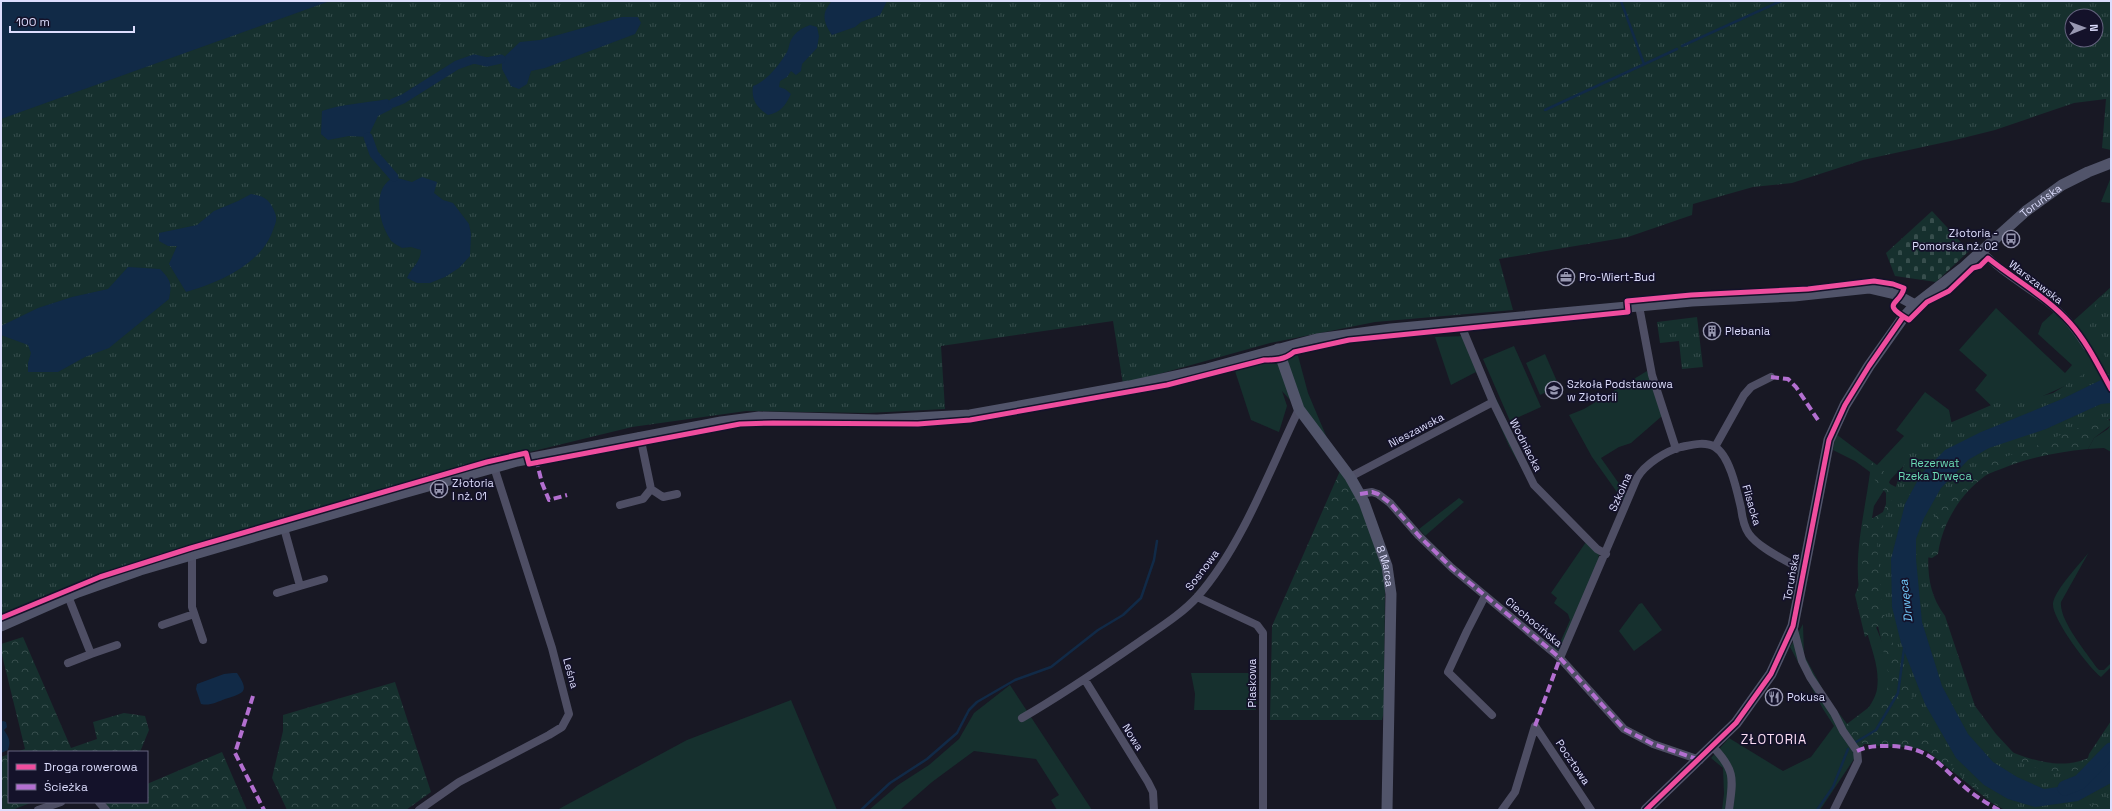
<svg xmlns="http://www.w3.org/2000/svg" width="2112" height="811" font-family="'Space Grotesk',sans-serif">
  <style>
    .grass { fill: #16302e }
    .forest { fill: url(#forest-crowns) }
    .cemetery { fill: url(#cemetery-stones) }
    .park { fill: url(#park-tufts); fill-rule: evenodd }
    .water { fill: #112a47 }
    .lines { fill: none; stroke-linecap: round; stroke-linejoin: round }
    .stream { stroke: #112a47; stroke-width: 2.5 }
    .canal { stroke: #112a47; stroke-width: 9 }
    .river { stroke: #112a47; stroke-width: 15 }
    .street { stroke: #4e4e64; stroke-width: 8 }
    .secondary { stroke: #51546a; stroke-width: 11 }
    .quiet { stroke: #b36fd0; stroke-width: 4; stroke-dasharray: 8 4; stroke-linecap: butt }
    .cycleway-casing { stroke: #14122a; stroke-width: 8 }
    .cycleway { stroke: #ef4d9e; stroke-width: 5 }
    .labels { text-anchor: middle; stroke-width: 3.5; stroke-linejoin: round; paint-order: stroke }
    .street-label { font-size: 11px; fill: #ddddfd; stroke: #14122a }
    .poi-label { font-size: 11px; fill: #ddddfd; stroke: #14122a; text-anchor: start }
    .park-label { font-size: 11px; fill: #6bdbb4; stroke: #14122a }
    .water-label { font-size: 12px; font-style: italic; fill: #71c7f8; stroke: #14122a }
    .quarter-label { font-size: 13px; letter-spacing: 1px; fill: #fddff5; stroke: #14122a }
  </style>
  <defs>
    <pattern id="forest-crowns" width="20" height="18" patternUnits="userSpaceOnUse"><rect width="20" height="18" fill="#16302e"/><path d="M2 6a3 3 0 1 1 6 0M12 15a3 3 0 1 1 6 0" fill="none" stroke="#374e4d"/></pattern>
    <pattern id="cemetery-stones" width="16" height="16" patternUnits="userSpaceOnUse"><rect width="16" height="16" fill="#16302e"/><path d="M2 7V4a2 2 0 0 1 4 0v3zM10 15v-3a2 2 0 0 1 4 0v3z" fill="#374e4d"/></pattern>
    <pattern id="park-tufts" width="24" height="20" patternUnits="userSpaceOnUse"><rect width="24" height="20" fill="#16302e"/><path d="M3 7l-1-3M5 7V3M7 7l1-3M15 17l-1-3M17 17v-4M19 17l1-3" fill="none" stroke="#374e4d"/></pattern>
  </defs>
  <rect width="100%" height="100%" fill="#181824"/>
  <path class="grass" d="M2111 177V203L2101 202Z
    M2111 287V365L2001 415 1975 390 1987 375 1959 350 1996 308 2065 373 2072 365 2038 334 2042 323 2054 312 2071 323Z
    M1466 336 1538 486 1601 553 1598 557 1601 559 1559 652 1552 646 1559 645 1570 620 1568 614 1554 603 1557 598 1551 593 1586 542 1534 490 1509 446 1476 372 1451 385 1435 337Z
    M1514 346 1541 407 1510 421 1483 359Z
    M1296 348 1308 393 1330 445 1282 391 1287 406 1279 432 1251 420 1235 371Z
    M1545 354 1559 386 1540 395 1526 363Z
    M1647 371 1662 416 1631 443 1619 447 1601 458 1627 495 1624 502 1592 457 1569 415 1584 409Z
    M1925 392 1949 410 1954 435 1920 449 1891 479 1874 506 1869 537 1876 627 1924 744H1864L1820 810H1722L1724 794 1723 768 1711 758 1729 738 1783 771 1811 757 1834 726 1823 709 1790 647 1803 624 1804 655 1828 699 1851 729C1860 720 1875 702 1877 689 1880 669 1872 651 1867 632 1863 619 1860 604 1859 590 1854 550 1865 512 1870 472L1855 461 1833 450 1836 434 1877 465 1904 436 1896 430Z
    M2111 424V452L2104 448 2088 449 2094 438 2108 429Z
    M1459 498 1464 502 1425 536 1419 529Z
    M2089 552 2061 602C2059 620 2086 652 2097 668L2099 670H2104L2111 663V667L2101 677C2089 668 2051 618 2053 603 2056 588 2080 564 2089 552Z
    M1642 603 1662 630 1634 651 1619 631 1639 604Z
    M1191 673H1257L1256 710H1194L1195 694Z
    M1010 685 1092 810H1057L1051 800 1059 795 1036 759 974 751 932 782 900 810H869L898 785 929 765 959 739 974 713Z
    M791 700 837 810H557L687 740Z"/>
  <path class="forest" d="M2107 418 2111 422V425L2094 438 2088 449C2058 452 2030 457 2001 469 1996 471 1989 473 1985 476 1960 494 1942 524 1938 554L1932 558 1925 557 1924 518 1968 460Z
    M1861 456 1883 470 1890 484 1900 489 1956 758 2111 783V810H2005L1992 803 1927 751C1900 741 1856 755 1843 727L1885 695 1890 681 1878 626 1865 637 1855 595 1862 577 1863 524 1883 512 1886 504V493L1875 480Z
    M1340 471 1364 505 1385 578 1384 712 1382 720H1270L1272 626Z
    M23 637 71 748 97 739 93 722 124 713 145 716 149 730 140 752H16L25 749 1 651V644Z
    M395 682 431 792 406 810H287L272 778 283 731V715Z
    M2111 732V753L2044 789 2002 748C2027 759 2059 770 2086 759 2095 755 2104 740 2111 732Z
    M222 752 247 810 101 809 108 802H147V784Z
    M9 754V802H33L12 810H1V757Z"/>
  <path class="cemetery" d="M1932 211 1969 251 1936 282 1895 276 1886 253Z"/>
  <path class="park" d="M1 1H2111V150L2102 148 2106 99 2074 103 1995 130 1955 140 1863 160 1792 183 1753 187 1693 204 1692 215 1628 237 1499 259 1513 310 1375 322 1270 343 1123 384 1113 321 941 346 945 409 868 413 746 411 632 427 407 482 292 517 163 557 29 605 1 618ZM2072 16H2096V40H2072Z
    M2111 289V419C2085 423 2060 435 2036 446 2015 455 1990 459 1971 473 1956 484 1938 508 1930 525 1928 530 1929 538 1929 544 1927 571 1928 593 1945 616L1975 706 1996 734 2024 764 2043 770 2059 772H2074L2086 765 2089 754 2111 721V794L2104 800 2080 810 2016 809 1991 799 1980 789 1956 772 1920 717 1900 667 1882 607 1877 544 1900 474 1911 450 1936 429 2003 400 2031 399 2053 393 2105 361V356L2090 333V322L2097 300Z
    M1697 317 1703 367 1682 369 1679 341 1660 343 1657 322Z"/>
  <path class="water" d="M1 1H330L1 119Z
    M832 1H887L880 15 861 22 855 27 832 35C823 22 821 13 832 1Z
    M622 17H638L641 23 635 34 545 68 531 71 527 84 519 89 511 86 502 69V59L520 42 540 40Z
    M810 25 817 27 819 36 817 48 802 64 801 71 796 75 791 71 787 77 780 81 779 87 785 89 791 94C785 106 781 112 768 115 757 108 751 100 753 86 766 82 780 64 787 52 789 48 789 44 791 40 795 32 802 28 810 25Z
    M387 99 393 103 392 109 378 116 368 137 349 136 328 140 321 134 322 111C340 104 367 103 387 99Z
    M394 177 412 182 422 177 437 182 434 193 443 200 453 203 469 224 471 234 470 256 459 268 445 277 430 283H417L407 278C411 268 421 262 421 250L411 247 402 248C398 245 392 243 390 239 378 221 372 188 394 177Z
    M251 194C265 196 270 200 275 213 278 220 275 224 273 230 261 265 218 283 186 292L169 264 177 246H168L159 241V233L197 225 214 211 238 201Z
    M128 267 160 269C171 280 172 284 169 299L109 348 85 357 58 372H28V363L31 353 28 345 1 335V326L38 308 72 297 108 289Z
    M2111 375V403L2101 404 2046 429 1989 448 1968 460 1941 488 1924 518 1916 539V559L1922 622 1942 686 1968 734 1993 762 2017 777 2044 789 2072 785 2097 770 2111 753V783L2078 801 2035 807 2008 799 1984 785 1956 758 1925 704 1901 643 1892 607 1891 559 1905 504 1921 474 1945 450 1981 432 2062 399Z
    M233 673H237C250 692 244 693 225 699 217 702 210 706 201 704L196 689 197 684 224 674Z
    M3 721 6 722 7 727 4 730C9 738 11 741 8 750L1 753V722Z"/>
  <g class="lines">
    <path class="stream" d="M1621 1 1644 64
      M1682 46 1781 1
      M1545 110 1677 49
      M1856 742 1876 730 1898 693 1904 649
      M861 810 890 783 927 759 957 733 969 710 977 702 1015 680 1051 667 1098 630 1123 615 1141 598 1154 560 1157 541
      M1817 810 1833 787 1848 749"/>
    <path class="canal" d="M393 103 403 99 457 65 474 59 487 62 501 59
      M368 137 374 154 394 177"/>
    <path class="river" d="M2065 788 2080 782 2111 750"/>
    <path class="street" d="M1982 251C2001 273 2029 287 2051 305 2066 316 2077 331 2087 347
      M1639 306 1652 375 1676 449
      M1460 323 1493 402 1534 485 1597 549 1606 554
      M640 436 651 489 663 497 677 494
      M1715 447 1744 395 1751 387 1771 377
      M1350 477 1493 402
      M1360 494 1372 492 1378 494 1390 503 1419 536 1452 568 1560 658 1624 729 1653 744 1700 760
      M620 505 643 499 651 489
      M284 528 300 586 324 579
      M192 554V607L203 640
      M277 593 300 586
      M68 596 91 654 68 663
      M1485 596 1467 631 1448 672 1492 715
      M1197 597 1257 625 1263 633V810
      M162 625 194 614
      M1793 626 1802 661 1810 677 1834 713 1843 731 1857 751 1858 761 1834 810
      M91 654 117 645
      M1560 658 1637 478C1645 464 1666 451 1681 447 1691 445 1705 441 1715 447 1730 456 1737 491 1741 508 1742 516 1744 527 1749 534 1759 548 1787 561 1802 570
      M1085 680 1148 782 1153 792 1154 810
      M1022 718C1062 695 1100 669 1139 642 1159 628 1182 614 1198 596 1242 546 1270 469 1299 409
      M1535 726 1591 810
      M1713 747C1736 771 1733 779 1729 810
      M99 802 106 810
      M38 810 61 802
      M419 810 459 782 549 735 562 727 569 714 552 648 494 467
      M1502 810 1515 792 1535 726"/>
    <g class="secondary">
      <path id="s1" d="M1278 349 1299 409 1350 477 1364 502 1387 566 1391 594 1387 810"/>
      <path d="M1 626 78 592 140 570 403 493 517 461 721 422 759 417 877 420 970 415 1129 386 1207 369 1317 339 1391 329 1692 301 1794 296 1869 288 1895 294 1915 305"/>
      <path id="s2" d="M1646 810 1736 723 1771 674 1793 626 1829 440 1845 405 1869 366 1903 318 1915 305 1964 267 2026 211 2062 185 2088 172 2111 163"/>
    </g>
    <path class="quiet" d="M1771 377 1788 379 1796 387 1818 420
      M536 459 542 483 549 500 567 495
      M1360 494 1372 492 1378 494 1390 503 1419 536 1452 568 1560 658 1624 729 1653 744 1700 760
      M253 696 235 753 264 810
      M1535 726 1560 658
      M1857 751C1868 746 1876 746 1887 746 1931 746 1938 765 1968 790 1978 798 1988 804 1999 810"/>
    <defs>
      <path id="cycleway" d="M1 618 100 577 191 548 487 462 526 453 529 464 740 424 773 423 918 424 970 420 1167 385 1264 360C1275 360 1284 360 1294 352L1349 340 1628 312 1627 301 1691 295 1808 289 1874 281 1893 284 1904 288C1900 306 1879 302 1909 320L1927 302 1949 291 1973 268 1980 266 1988 258C2015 280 2047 297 2070 323 2087 342 2099 367 2111 389
        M1646 810 1736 723 1771 674 1793 626 1829 440 1845 405 1869 366 1903 317"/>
    </defs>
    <use href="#cycleway" class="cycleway-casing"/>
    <use href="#cycleway" class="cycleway"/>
  </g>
  <defs>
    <symbol id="bus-ring" viewBox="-11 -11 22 22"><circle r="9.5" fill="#14122a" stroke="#9898b1" stroke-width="1.5"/><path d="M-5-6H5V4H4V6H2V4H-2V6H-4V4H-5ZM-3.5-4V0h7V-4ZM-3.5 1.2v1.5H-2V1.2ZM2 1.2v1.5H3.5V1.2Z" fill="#9898b1"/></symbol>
    <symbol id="office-ring" viewBox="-11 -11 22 22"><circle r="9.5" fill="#14122a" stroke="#9898b1" stroke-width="1.5"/><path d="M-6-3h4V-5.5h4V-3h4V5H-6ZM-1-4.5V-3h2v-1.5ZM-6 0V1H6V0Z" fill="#9898b1"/></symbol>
    <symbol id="building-ring" viewBox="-11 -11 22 22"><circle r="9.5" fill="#14122a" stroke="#9898b1" stroke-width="1.5"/><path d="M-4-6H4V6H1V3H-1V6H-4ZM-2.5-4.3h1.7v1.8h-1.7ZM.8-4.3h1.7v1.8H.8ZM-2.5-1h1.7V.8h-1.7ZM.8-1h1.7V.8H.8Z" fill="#9898b1"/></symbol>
    <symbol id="school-ring" viewBox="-11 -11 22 22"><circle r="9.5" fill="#14122a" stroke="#9898b1" stroke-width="1.5"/><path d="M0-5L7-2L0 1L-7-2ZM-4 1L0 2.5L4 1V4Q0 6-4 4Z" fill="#9898b1"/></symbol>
    <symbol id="restaurant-ring" viewBox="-11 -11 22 22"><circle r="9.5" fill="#14122a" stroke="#9898b1" stroke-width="1.5"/><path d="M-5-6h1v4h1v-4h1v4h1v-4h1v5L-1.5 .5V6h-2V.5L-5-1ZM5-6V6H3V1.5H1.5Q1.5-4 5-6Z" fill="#9898b1"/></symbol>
  </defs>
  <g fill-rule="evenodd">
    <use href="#bus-ring" x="2001" y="229" width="20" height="20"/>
    <use href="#office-ring" x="1556" y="267" width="20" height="20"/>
    <use href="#building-ring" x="1702" y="321" width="20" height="20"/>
    <use href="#school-ring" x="1544" y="380" width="20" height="20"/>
    <use href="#bus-ring" x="429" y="479" width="20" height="20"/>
    <use href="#restaurant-ring" x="1764" y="687" width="20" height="20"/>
  </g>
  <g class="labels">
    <g class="street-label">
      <text dy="4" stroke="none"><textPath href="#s2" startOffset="752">Toruńska</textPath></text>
      <text transform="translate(2036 282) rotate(37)" y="4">Warszawska</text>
      <text transform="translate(1416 430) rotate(-28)" y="4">Nieszawska</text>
      <text transform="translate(1526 445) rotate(63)" y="4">Wodniacka</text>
      <text transform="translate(1620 492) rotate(-66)" y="4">Szkolna</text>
      <text transform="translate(1752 505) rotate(74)" y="4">Flisacka</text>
      <text dy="4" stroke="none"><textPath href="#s1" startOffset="245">8 Marca</textPath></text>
      <text transform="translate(1202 570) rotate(-53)" y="4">Sosnowa</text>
      <text transform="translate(1791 577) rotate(-80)" y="4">Toruńska</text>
      <text transform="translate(1534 622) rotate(40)" y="4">Ciechocińska</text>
      <text transform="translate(571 673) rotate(75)" y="4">Leśna</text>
      <text transform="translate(1252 683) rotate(-90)" y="4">Piaskowa</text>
      <text transform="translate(1133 737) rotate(58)" y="4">Nowa</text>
      <text transform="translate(1573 762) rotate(56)" y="4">Pocztowa</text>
    </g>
    <g class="poi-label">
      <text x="1998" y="237" text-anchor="end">Złotoria -<tspan x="1998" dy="13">Pomorska nż. 02</tspan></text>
      <text x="1579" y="281">Pro-Wiert-Bud</text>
      <text x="1725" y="335">Plebania</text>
      <text x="1567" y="388">Szkoła Podstawowa<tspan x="1567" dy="13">w Złotorii</tspan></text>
      <text x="452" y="487">Złotoria<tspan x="452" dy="13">I nż. 01</tspan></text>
      <text x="1787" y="701">Pokusa</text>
    </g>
    <g class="park-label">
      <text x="1935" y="467">Rezerwat<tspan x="1935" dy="13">Rzeka Drwęca</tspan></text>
    </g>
    <g class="water-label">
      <text transform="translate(1906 601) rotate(-97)" y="4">Drwęca</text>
    </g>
    <g class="quarter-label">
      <text x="1774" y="744">ZŁOTORIA</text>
    </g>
  </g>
  <rect width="2112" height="811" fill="none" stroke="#ddddfd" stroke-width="4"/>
  <rect x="8" y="751" width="140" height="52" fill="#14122a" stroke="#64637e"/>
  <rect x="16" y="764" width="20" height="6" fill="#ef4d9e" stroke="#64637e"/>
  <text x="44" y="771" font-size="12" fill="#ddddfd">Droga rowerowa</text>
  <rect x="16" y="784" width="20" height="6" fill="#b36fd0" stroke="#64637e"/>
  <text x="44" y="791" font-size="12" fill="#ddddfd">Ścieżka</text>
  <g transform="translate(2084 28) rotate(89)"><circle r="19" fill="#14122a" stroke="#64637e"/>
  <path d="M0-3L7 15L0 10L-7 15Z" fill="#9898b1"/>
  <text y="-6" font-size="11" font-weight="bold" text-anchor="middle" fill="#ddddfd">N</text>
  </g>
  <path d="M10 26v6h124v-6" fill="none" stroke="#ddddfd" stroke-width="2"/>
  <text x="16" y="26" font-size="12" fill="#ddddfd" stroke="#14122a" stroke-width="3" paint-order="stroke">100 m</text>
</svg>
